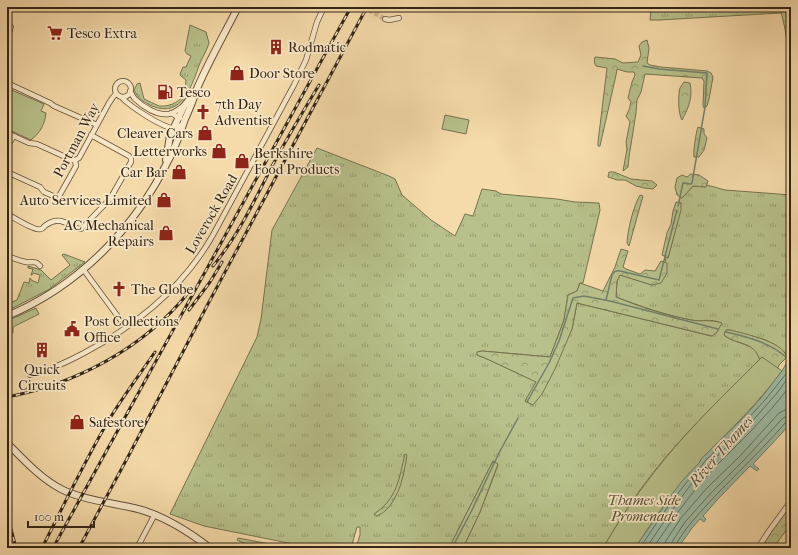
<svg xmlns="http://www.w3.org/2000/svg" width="798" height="555" font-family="'IM FELL French Canon',serif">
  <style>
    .grass { fill: url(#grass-tufts); stroke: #767350 }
    .forest { fill: url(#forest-crowns); stroke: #767350 }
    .green { fill: #b8c18b; stroke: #767350 }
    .water { fill: #9dbca5; stroke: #73806c }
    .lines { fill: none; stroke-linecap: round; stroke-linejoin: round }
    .shore { stroke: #68705e; stroke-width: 1 }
    .stream { stroke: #73806c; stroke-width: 1.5 }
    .minor-tunnel { stroke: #cfb78c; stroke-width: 4.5; stroke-dasharray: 4.5 2; stroke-linecap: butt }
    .minor-casing { stroke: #64523b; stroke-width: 6 }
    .tertiary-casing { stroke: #64523b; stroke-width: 8 }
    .minor { stroke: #f9e8c8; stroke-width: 4.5 }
    .tertiary { stroke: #f9e8c8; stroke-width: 6 }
    .rail-casing { stroke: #332516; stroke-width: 3 }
    .rail { stroke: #f9e8c8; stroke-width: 1.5; stroke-dasharray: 4.5; stroke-linecap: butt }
    .labels { text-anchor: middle; stroke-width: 3.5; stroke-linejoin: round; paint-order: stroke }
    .poi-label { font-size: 14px; fill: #332516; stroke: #f9e8c8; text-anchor: start }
    .street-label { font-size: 14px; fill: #332516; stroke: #f9e8c8 }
    .park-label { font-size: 14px; font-style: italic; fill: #544c33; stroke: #f9e8c8 }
    .water-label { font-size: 15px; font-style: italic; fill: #535241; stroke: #f9e8c8 }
  </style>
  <defs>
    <pattern id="grass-tufts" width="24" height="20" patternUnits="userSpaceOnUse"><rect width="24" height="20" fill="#b8c18b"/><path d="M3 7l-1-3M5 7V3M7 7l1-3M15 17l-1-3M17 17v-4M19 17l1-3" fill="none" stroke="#969d71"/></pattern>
    <pattern id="forest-crowns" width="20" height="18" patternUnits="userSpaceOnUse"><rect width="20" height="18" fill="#b8c18b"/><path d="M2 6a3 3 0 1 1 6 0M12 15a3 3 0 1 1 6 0" fill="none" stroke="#969d71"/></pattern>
  </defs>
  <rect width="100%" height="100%" fill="#f6dbaa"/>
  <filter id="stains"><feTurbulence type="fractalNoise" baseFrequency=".005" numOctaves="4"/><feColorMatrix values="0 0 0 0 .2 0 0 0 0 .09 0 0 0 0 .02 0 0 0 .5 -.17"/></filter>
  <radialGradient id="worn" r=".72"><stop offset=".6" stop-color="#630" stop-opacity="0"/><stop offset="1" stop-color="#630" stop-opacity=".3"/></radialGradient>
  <path class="grass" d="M651 7H780L781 13 659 20H650Z
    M190 25 206 32 209 43C207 50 203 56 200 63 192 84 183 119 152 106 144 102 138 99 134 90L137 84 140 83 144 99C149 101 154 104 159 106 168 107 178 103 183 96 186 92 185 86 186 80L181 76 180 74 183 67H186L191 56 187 54 185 51Z
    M317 148 389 176 395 179 402 195 431 220 455 236 465 214 473 216 482 189 496 191 501 194 557 199 575 202 599 203 600 210 583 283H580L577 291 568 295 564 320 550 357 482 351 477 355 485 358 537 382 525 401 533 405 572 329 577 303 711 336 717 332 721 323C711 318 701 322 691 320 665 315 640 306 616 297L617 281 620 275 652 285 667 264 665 262 666 257 668 258 673 240 681 203 679 202 680 197 682 198 693 186 705 187 707 185 725 190 791 195V352L787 356V354L766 340 730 330H726L724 335C737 346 755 341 760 360 723 397 684 433 652 474 634 497 618 522 603 548H463L480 512 498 465 493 461 449 548H356L360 535V527H357L351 548H325L298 545 204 526 170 514 257 337 261 319 272 230Z
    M64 254 85 262 48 290 7 311V304L17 300 24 282 29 283 30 278 31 279V280L38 283 40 275 33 273 32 275H31L33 269 28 268V266L41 270 51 280 70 265 62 255Z
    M36 308 39 314 13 327V333L7 334V321Z"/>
  <path class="forest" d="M780 7H785L791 40V65L785 29Z
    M647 40 649 48 647 63 650 65 661 67 707 71 711 73 713 77C711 87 710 97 707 106L704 108 703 106 704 81 702 78 645 74 641 92 637 100 636 113 629 157 628 167 623 171 627 149 626 142 630 122 626 116 629 110 631 102 628 98 632 82 635 75 634 72H627L617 69 616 75 600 146H598V142L607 68 596 66C594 63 594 61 595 57L615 59 623 63 638 62 641 55 639 46 642 42Z
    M684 82 690 83C693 97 689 107 682 120 678 114 678 94 680 88 681 86 683 84 684 82Z
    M698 127 704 129V134L707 138 704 150 699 157H694C693 152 696 132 698 127Z
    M609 172H614L631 179 652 181 657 185 653 189 644 188 636 186 625 180H617L608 177Z
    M691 174 699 175 708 181 706 187 693 186 682 198 677 195 675 187 677 178 682 175 687 177Z
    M640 195 643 196 629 246 627 243C628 228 633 208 640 195Z
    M676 202 681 203V210L668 258 662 255 667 233 671 224 673 211Z
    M621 249 628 251 623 267 626 269 640 274 645 270 655 271 661 261 667 263V273L661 283 652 285 620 275 617 281 616 297C640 307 665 315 691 320 701 322 711 319 722 323L717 332 712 336 577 303 572 329 555 369 542 394 533 405 525 401 536 382 485 358 477 355V352L482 351 550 357 564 320 568 295 577 291 580 283 603 291 615 267Z
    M726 330H730C745 334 782 341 787 357L779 365 777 370 760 361C754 340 738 346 724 335Z
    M405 454 407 455C404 474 400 497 385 511 383 513 380 514 377 516L374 514C397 499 399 479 405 454Z
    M493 461 498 464 480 512 463 548H449Z
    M791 505V524L773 548H760L771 532Z
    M238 538 275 545 276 547C264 552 248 545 237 540Z"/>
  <path class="green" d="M7 88 44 104 41 111 46 113C45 124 40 133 31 140L7 129Z
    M445 115 469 120 466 134 442 129Z
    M762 357 782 371C758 403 730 431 701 459L700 462C675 487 655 518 635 548H603C618 522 634 498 652 475 685 432 724 395 762 357Z"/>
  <path class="water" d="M791 357V422L782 433 753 464 759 469 757 471 750 466 718 499 703 516 706 519 704 522 700 519 692 528 678 548H635L673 493 682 481 700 462 701 459 741 420 762 397 782 371 787 362Z"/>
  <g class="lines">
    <path class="shore" d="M640 548C659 519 678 490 703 464L705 461 744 423 765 400 786 374 791 364
      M646 548 670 513 689 487 709 464 748 426 777 393 791 374
      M653 548 675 516 694 491 714 468 752 430 773 407 791 385
      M664 548 665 543 667 539 681 518 707 488 741 455 779 413 785 410 791 409
      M670 548 672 542 685 522 711 493 745 459 783 418 787 416 791 415
      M675 548 676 544C680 538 685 530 690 524 720 488 756 457 787 421L791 420"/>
    <path class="stream" d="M643 66 659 69 707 73 705 107 692 183 691 184 683 183 678 206
      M606 300 612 275C614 271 616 270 620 271L659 280 677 210
      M726 332C748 337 768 342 786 357
      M527 402 549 363 559 341 573 298 584 296 610 301 718 329
      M452 548 471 512 499 453 518 418"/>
    <path class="minor-tunnel" d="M363 7 385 19"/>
    <defs>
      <path id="minor" d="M385 19 389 20 399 18
        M7 37 11 27
        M115 89a8 8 0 1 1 16 0a8 8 0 1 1-16 0Z
        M7 83 50 103 54 106 97 125
        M130 91C132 94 133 97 135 99 143 107 158 116 169 114 174 113 179 109 183 106
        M121 97C131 107 161 127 175 129L183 124
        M171 113 180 118
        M7 133 29 143 37 144 72 160H75
        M7 146 14 136
        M7 172 40 187 44 192 58 198 76 166 75 160 79 158 109 103 113 97 116 94
        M7 214C13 217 36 232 41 229 43 229 44 226 46 225 50 222 56 220 61 221 69 223 73 229 81 229L110 199 131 162V158L129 156 91 135
        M7 256C13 258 20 261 26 262 32 263 35 260 40 266
        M83 269 119 318 125 325 127 326
        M28 367 30 375C49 371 67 362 84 353 137 325 183 288 213 235L294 85 306 60 317 22 324 7
        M137 548 155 514
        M758 548 769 531 791 501"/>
      <path id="tertiary" d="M166 160 170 136 184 106 192 96
        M7 316C79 286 135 228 169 159 176 146 180 133 185 119 187 115 189 110 191 105 193 101 194 96 196 91 208 62 224 35 238 7
        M7 443C23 459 40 478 61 489 82 500 114 503 138 509 165 516 188 531 210 548"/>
    </defs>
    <use href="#minor" class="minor-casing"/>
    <use href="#tertiary" class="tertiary-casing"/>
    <use href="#minor" class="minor"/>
    <use href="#tertiary" class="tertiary"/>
    <defs>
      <path id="rail" d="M213 266C237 237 254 202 271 168 286 140 302 113 319 85
        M189 310 210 282 222 262
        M7 397C76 384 144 348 189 292
        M7 520 11 529 16 548
        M42 548C64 505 85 460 110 418 124 395 140 374 155 352
        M53 548 351 7
        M79 548 130 453 209 302 367 7"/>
    </defs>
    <use href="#rail" class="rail-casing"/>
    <use href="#rail" class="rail"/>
  </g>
  <defs>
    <symbol id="supermarket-bare" viewBox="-9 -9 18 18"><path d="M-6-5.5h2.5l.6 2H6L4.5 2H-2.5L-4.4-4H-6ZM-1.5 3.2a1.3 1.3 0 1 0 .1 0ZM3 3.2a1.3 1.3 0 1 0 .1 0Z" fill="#8f2418" stroke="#f9e8c8" stroke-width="2.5" paint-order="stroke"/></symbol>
    <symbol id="building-bare" viewBox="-9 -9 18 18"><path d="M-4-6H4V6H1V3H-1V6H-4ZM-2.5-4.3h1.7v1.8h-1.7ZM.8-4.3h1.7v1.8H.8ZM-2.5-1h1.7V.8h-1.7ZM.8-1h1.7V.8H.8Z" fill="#8f2418" stroke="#f9e8c8" stroke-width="2.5" paint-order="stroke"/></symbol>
    <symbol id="shop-bare" viewBox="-9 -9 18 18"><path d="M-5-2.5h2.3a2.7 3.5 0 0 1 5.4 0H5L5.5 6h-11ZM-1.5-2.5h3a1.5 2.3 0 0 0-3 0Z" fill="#8f2418" stroke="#f9e8c8" stroke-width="2.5" paint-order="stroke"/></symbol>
    <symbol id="fuel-bare" viewBox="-9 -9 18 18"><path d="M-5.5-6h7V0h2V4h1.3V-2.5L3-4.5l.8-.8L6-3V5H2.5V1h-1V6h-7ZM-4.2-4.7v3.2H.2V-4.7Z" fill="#8f2418" stroke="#f9e8c8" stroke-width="2.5" paint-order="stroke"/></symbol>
    <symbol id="church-bare" viewBox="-9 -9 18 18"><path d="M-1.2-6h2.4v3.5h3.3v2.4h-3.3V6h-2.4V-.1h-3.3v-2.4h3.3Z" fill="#8f2418" stroke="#f9e8c8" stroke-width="2.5" paint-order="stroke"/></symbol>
    <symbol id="civic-bare" viewBox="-9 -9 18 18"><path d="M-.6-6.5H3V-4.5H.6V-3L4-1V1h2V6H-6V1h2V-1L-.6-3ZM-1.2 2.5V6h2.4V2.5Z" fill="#8f2418" stroke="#f9e8c8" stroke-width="2.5" paint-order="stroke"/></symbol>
  </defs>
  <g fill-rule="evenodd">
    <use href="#supermarket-bare" x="44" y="22" width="22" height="22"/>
    <use href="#building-bare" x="265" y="36" width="22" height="22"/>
    <use href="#shop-bare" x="226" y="62" width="22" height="22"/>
    <use href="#fuel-bare" x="154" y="81" width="22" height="22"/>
    <use href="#church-bare" x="192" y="101" width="22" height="22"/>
    <use href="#shop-bare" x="194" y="122" width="22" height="22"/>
    <use href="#shop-bare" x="208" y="140" width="22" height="22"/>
    <use href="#shop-bare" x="231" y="150" width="22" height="22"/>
    <use href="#shop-bare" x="168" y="161" width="22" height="22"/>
    <use href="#shop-bare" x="153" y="189" width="22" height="22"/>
    <use href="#shop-bare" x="155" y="222" width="22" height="22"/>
    <use href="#church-bare" x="108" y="278" width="22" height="22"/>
    <use href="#civic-bare" x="61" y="318" width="22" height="22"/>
    <use href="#building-bare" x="31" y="339" width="22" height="22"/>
    <use href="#shop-bare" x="66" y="411" width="22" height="22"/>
  </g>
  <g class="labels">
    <g class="poi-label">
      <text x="67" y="38">Tesco Extra</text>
      <text x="288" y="52">Rodmatic</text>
      <text x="249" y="78">Door Store</text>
      <text x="177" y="97">Tesco</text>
      <text x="215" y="109">7th Day<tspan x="215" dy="16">Adventist</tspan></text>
      <text x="193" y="138" text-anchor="end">Cleaver Cars</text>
      <text x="207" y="156" text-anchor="end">Letterworks</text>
      <text x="254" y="158">Berkshire<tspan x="254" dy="16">Food Products</tspan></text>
      <text x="167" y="177" text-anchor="end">Car Bar</text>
      <text x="152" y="205" text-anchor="end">Auto Services Limited</text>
      <text x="154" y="230" text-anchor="end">AC Mechanical<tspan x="154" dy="16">Repairs</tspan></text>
      <text x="131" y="294">The Globe</text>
      <text x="84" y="326">Post Collections<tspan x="84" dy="16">Office</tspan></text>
      <text x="42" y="374" text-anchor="middle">Quick<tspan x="42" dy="16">Circuits</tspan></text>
      <text x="89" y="427">Safestore</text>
    </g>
    <g class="street-label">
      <text transform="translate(76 140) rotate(-62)" y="5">Portman Way</text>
      <text transform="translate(211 214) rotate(-60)" y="5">Loverock Road</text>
    </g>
    <g class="park-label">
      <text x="644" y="505">Thames Side<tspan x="644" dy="16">Promenade</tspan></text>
    </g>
    <g class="water-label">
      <text transform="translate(721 451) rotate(-49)" y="5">River Thames</text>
    </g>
  </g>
  <rect width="798" height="555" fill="none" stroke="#f6dbaa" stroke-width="24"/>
  <rect x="8" y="8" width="782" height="539" fill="none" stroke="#332516" stroke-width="2"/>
  <rect x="12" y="12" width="774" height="531" fill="none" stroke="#332516"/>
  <path d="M28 521v6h66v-6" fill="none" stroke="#332516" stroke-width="2"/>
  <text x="34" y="521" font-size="12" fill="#332516" stroke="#f9e8c8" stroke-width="3" paint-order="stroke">100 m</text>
  <rect width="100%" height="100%" filter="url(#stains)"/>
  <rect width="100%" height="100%" fill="url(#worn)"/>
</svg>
